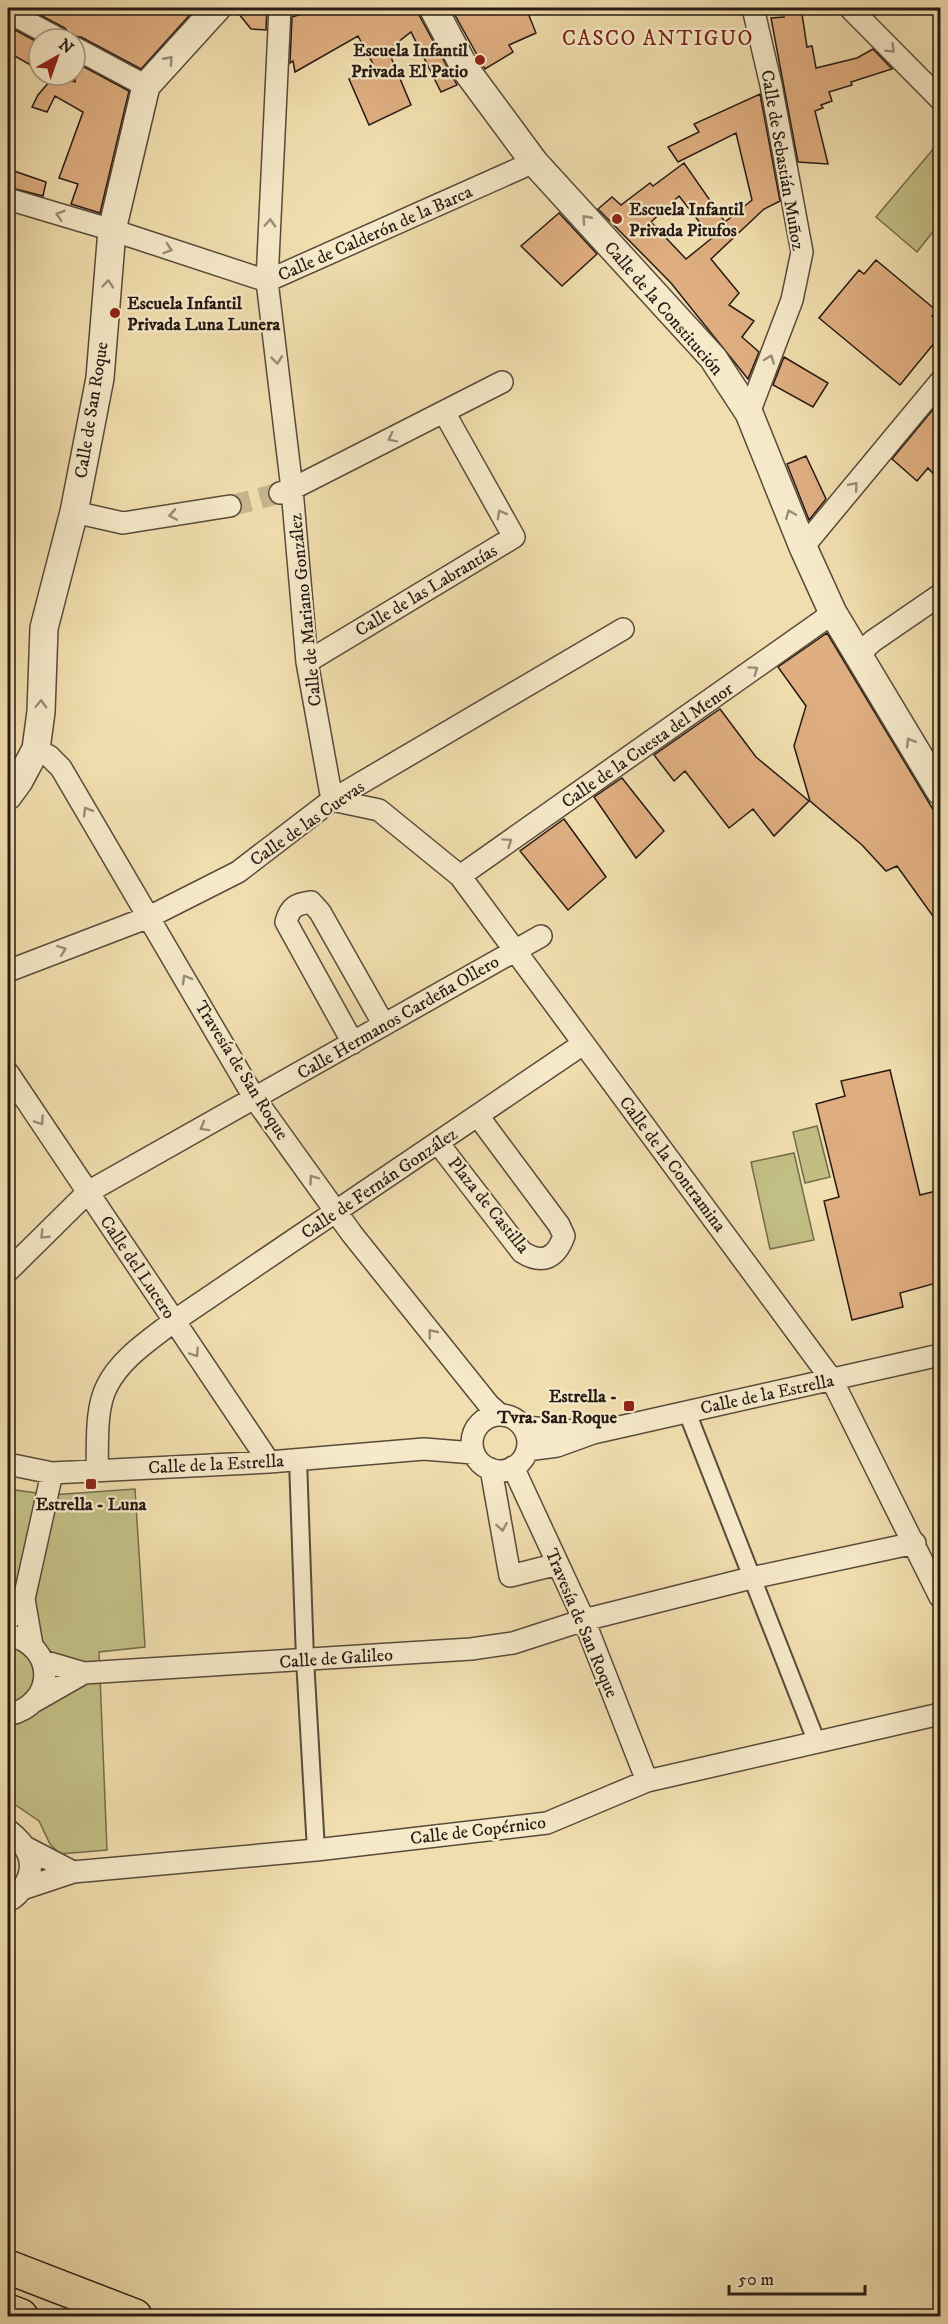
<svg xmlns="http://www.w3.org/2000/svg" width="948" height="2324" font-family="'IM FELL DW Pica',serif">
  <style>
    .green { fill: #c2bf85; stroke: #746c4d; stroke-width: 1.5 }
    .building { fill: #e0af81; stroke: #261a15; stroke-width: 1.5; fill-rule: evenodd }
    .lines { fill: none; stroke-linecap: round; stroke-linejoin: round }
    .minor-tunnel { stroke: #c8b78f; stroke-width: 21; stroke-dasharray: 21 10; stroke-linecap: butt }
    .pedestrian-casing { stroke: #594b3b; stroke-width: 20 }
    .minor-casing { stroke: #594b3b; stroke-width: 24 }
    .tertiary-casing { stroke: #594b3b; stroke-width: 30 }
    .motorway-casing { stroke: #261a15; stroke-width: 36 }
    .pedestrian { stroke: #f6eaca; stroke-width: 16 }
    .minor { stroke: #f6eaca; stroke-width: 21 }
    .tertiary { stroke: #f6eaca; stroke-width: 27 }
    .motorway { stroke: #f1deae; stroke-width: 33 }
    .oneway { stroke: #988c79 }
    .poi-dot { fill: #8f2418; stroke: #f6eaca; stroke-width: 2 }
    .labels { text-anchor: middle; stroke-width: 4.5; stroke-linejoin: round; paint-order: stroke }
    .poi-label { font-size: 18px; font-weight: bold; fill: #261a15; stroke: #f6eaca; text-anchor: end }
    .street-label { font-size: 18px; fill: #261a15; stroke: #f6eaca }
    .quarter-label { font-size: 21px; letter-spacing: 1.5px; fill: #7a1f14; stroke: #f6eaca }
  </style>
  <rect width="100%" height="100%" fill="#f1deae"/>
  <filter id="stains"><feTurbulence type="fractalNoise" baseFrequency=".00333" numOctaves="4"/><feColorMatrix values="0 0 0 0 .2 0 0 0 0 .09 0 0 0 0 .02 0 0 0 .5 -.17"/></filter>
  <radialGradient id="worn" r=".72"><stop offset=".6" stop-color="#630" stop-opacity="0"/><stop offset="1" stop-color="#630" stop-opacity=".3"/></radialGradient>
  <path class="green" d="M940 141V223L917 252 876 217Z
    M817 1126 830 1177 805 1183 793 1132Z
    M794 1153 814 1240 770 1249 751 1162Z
    M8 1489 51 1495 135 1489 145 1647 99 1652 107 1850 60 1854 50 1844 39 1821 11 1802H8Z"/>
  <path class="building" d="M27 8H196L141 69 81 37 71 36 65 28Z
    M234 8H267L266 30 251 29Z
    M321 8H417L419 15 457 85 441 92 411 32 388 50 411 105 369 125 349 79 373 64 358 36 295 72 293 61 290 63 292 17Z
    M451 8H526L536 33 509 45 513 52 485 69Z
    M783 11 802 14 807 47 812 46 816 68 857 58 873 49 892 69 851 82 852 85 829 92 832 101 821 105 823 108 815 111 828 164 798 162 771 18 784 17Z
    M8 26 39 43V70L8 52Z
    M75 62 129 91 100 213 71 204 78 184 59 178 83 112 55 96 47 112 32 107 38 95 55 75H66L65 78 75 82Z
    M760 94 780 201 764 209 711 259 739 293 729 305 754 321 742 337 759 352 748 379 671 283 598 209 612 197 621 205 650 183 653 186 684 163 725 222 752 200 736 133 678 162 668 147 699 132 694 124ZM679 196 712 238 686 259 651 222Z
    M8 169 46 182 43 196 8 187Z
    M559 213 597 254 562 286 521 246Z
    M876 260 937 311 932 316 940 323V336L900 385 819 318 859 270 864 274Z
    M784 357 828 383 813 407 773 385Z
    M940 401V481L928 468 917 481 892 459Z
    M806 456 826 499 809 520 787 464Z
    M827 633 940 821V926L897 866 886 871 862 845 810 801 794 746 806 706 778 667Z
    M720 709 756 757 809 801 774 836 753 809 729 828 685 771 674 781 654 755Z
    M622 778 664 831 636 858 594 797Z
    M564 819 606 877 568 910 520 851Z
    M890 1070 920 1195 940 1190V1282L900 1293 903 1307 852 1320 824 1201 839 1197 816 1104 845 1096 841 1081Z"/>
  <g class="lines">
    <path class="minor-tunnel" d="M230 506 280 493"/>
    <defs>
      <path id="pedestrian" d="M687 1412 817 1743
        M298 1460 305 1659 316 1850"/>
      <path id="minor" d="M280 8 267 281 292 489 307 662 332 800
        M850 8 940 99
        M8 12 59 39
        M75 48 146 86
        M8 199 112 230 267 281 534 162
        M749 413 792 300 802 252 771 85 753 8
        M280 493 292 489 502 382
        M74 512 123 523 230 506
        M803 547 940 382
        M858 655 873 641 940 595
        M307 662 514 537 444 412
        M36 749 49 756 61 768 255 1099 352 1234 489 1405 500 1415
        M332 800 379 810 460 876 832 1380 940 1597
        M460 876 833 613
        M8 971 149 917 238 872 332 800 623 629
        M353 1043 286 922C290 907 296 904 311 902L320 912 384 1025
        M8 1073 269 1462
        M438 1143 522 1252C543 1265 556 1258 564 1236L559 1225 478 1116
        M8 1271 88 1192 541 936
        M472 1443a28 28 0 1 1 56 0a28 28 0 1 1-56 0Z
        M523 1427 587 1432
        M527 1450 557 1446 593 1433 940 1355
        M8 1464 52 1473 269 1462 424 1449 474 1453
        M513 1467 584 1620 647 1781
        M491 1469 510 1576 558 1564
        M97 1470C98 1444 95 1409 107 1386 121 1358 150 1340 174 1321L583 1044
        M8 1620 24 1599
        M8 1635C57 1645 57 1704 8 1715
        M32 1645 24 1599 52 1473
        M43 1661 84 1673 471 1649 513 1643 584 1620 751 1578 915 1543
        M35 1701 84 1673
        M8 1830C26 1844 38 1862 25 1884 21 1891 15 1898 8 1901
        M25 1847 73 1872
        M22 1889 73 1872 316 1850 547 1823 647 1781 940 1714"/>
      <path id="tertiary" d="M433 8 466 70 534 162 713 358 749 413 803 547 833 613 940 791
        M8 796 19 781 36 749 41 712 44 628 74 512 100 378 112 230 146 86 217 8"/>
      <path id="motorway" d="M8 2267 135 2316
        M8 2311 21 2316"/>
    </defs>
    <use href="#pedestrian" class="pedestrian-casing"/>
    <use href="#minor" class="minor-casing"/>
    <use href="#tertiary" class="tertiary-casing"/>
    <use href="#motorway" class="motorway-casing"/>
    <use href="#pedestrian" class="pedestrian"/>
    <use href="#minor" class="minor"/>
    <use href="#tertiary" class="tertiary"/>
    <use href="#motorway" class="motorway"/>
  </g>
  <defs><path id="oneway-chevron" d="M-2-3.5L2.5 0L-2 3.5" fill="none" stroke-width="1.6" stroke-linecap="round" stroke-linejoin="round" transform="scale(1.5)"/></defs>
  <g class="oneway">
    <use href="#oneway-chevron" transform="translate(891 49) rotate(45)"/>
    <use href="#oneway-chevron" transform="translate(169 60) rotate(-48)"/>
    <use href="#oneway-chevron" transform="translate(60 215) rotate(-163)"/>
    <use href="#oneway-chevron" transform="translate(586 219) rotate(-132)"/>
    <use href="#oneway-chevron" transform="translate(270 223) rotate(-87)"/>
    <use href="#oneway-chevron" transform="translate(168 249) rotate(18)"/>
    <use href="#oneway-chevron" transform="translate(108 284) rotate(-85)"/>
    <use href="#oneway-chevron" transform="translate(770 359) rotate(-69)"/>
    <use href="#oneway-chevron" transform="translate(277 360) rotate(83)"/>
    <use href="#oneway-chevron" transform="translate(392 438) rotate(153)"/>
    <use href="#oneway-chevron" transform="translate(854 486) rotate(-50)"/>
    <use href="#oneway-chevron" transform="translate(501 514) rotate(-119)"/>
    <use href="#oneway-chevron" transform="translate(790 514) rotate(-112)"/>
    <use href="#oneway-chevron" transform="translate(173 515) rotate(171)"/>
    <use href="#oneway-chevron" transform="translate(754 670) rotate(-35)"/>
    <use href="#oneway-chevron" transform="translate(41 704) rotate(-88)"/>
    <use href="#oneway-chevron" transform="translate(910 742) rotate(-121)"/>
    <use href="#oneway-chevron" transform="translate(87 811) rotate(-121)"/>
    <use href="#oneway-chevron" transform="translate(508 842) rotate(-34)"/>
    <use href="#oneway-chevron" transform="translate(62 950) rotate(-21)"/>
    <use href="#oneway-chevron" transform="translate(186 979) rotate(-120)"/>
    <use href="#oneway-chevron" transform="translate(40 1121) rotate(56)"/>
    <use href="#oneway-chevron" transform="translate(204 1127) rotate(151)"/>
    <use href="#oneway-chevron" transform="translate(313 1179) rotate(-126)"/>
    <use href="#oneway-chevron" transform="translate(44 1235) rotate(135)"/>
    <use href="#oneway-chevron" transform="translate(432 1333) rotate(-129)"/>
    <use href="#oneway-chevron" transform="translate(195 1353) rotate(56)"/>
    <use href="#oneway-chevron" transform="translate(502 1527) rotate(80)"/>
  </g>
  <g class="poi-dot">
    <circle cx="480" cy="60" r="6"/>
    <circle cx="617" cy="219" r="6"/>
    <circle cx="115" cy="313" r="6"/>
    <rect x="623" y="1400" width="12" height="12" rx="3"/>
    <rect x="85" y="1478" width="12" height="12" rx="3"/>
  </g>
  <g class="labels">
    <g class="poi-label">
      <text x="468" y="56">Escuela Infantil<tspan x="468" dy="21">Privada El Patio</tspan></text>
      <text x="629" y="215" text-anchor="start">Escuela Infantil<tspan x="629" dy="21">Privada Pitufos</tspan></text>
      <text x="127" y="309" text-anchor="start">Escuela Infantil<tspan x="127" dy="21">Privada Luna Lunera</tspan></text>
      <text x="617" y="1402">Estrella -<tspan x="617" dy="21">Tvra. San Roque</tspan></text>
      <text x="91" y="1510" text-anchor="middle">Estrella - Luna</text>
    </g>
    <g class="street-label">
      <text transform="translate(783 160) rotate(80)" y="6">Calle de Sebastián Muñoz</text>
      <text transform="translate(375 233) rotate(-24)" y="6">Calle de Calderón de la Barca</text>
      <text transform="translate(664 308) rotate(49)" y="6">Calle de la Constitución</text>
      <text transform="translate(91 410) rotate(-81)" y="6">Calle de San Roque</text>
      <text transform="translate(426 590) rotate(-31)" y="6">Calle de las Labrantías</text>
      <text transform="translate(305 610) rotate(-96)" y="6">Calle de Mariano González</text>
      <text transform="translate(647 745) rotate(-35)" y="6">Calle de la Cuesta del Menor</text>
      <text transform="translate(307 823) rotate(-35)" y="6">Calle de las Cuevas</text>
      <text transform="translate(398 1017) rotate(-30)" y="6">Calle Hermanos Cardeña Ollero</text>
      <text transform="translate(242 1070) rotate(58)" y="6">Travesía de San Roque</text>
      <text transform="translate(673 1164) rotate(53)" y="6">Calle de la Contramina</text>
      <text transform="translate(379 1183) rotate(-34)" y="6">Calle de Fernán González</text>
      <text transform="translate(489 1205) rotate(51)" y="6">Plaza de Castilla</text>
      <text transform="translate(138 1267) rotate(56)" y="6">Calle del Lucero</text>
      <text transform="translate(767 1394) rotate(-12)" y="6">Calle de la Estrella</text>
      <text transform="translate(216 1464) rotate(-3)" y="6">Calle de la Estrella</text>
      <text transform="translate(582 1623) rotate(67)" y="6">Travesía de San Roque</text>
      <text transform="translate(336 1658) rotate(-4)" y="6">Calle de Galileo</text>
      <text transform="translate(478 1830) rotate(-7)" y="6">Calle de Copérnico</text>
    </g>
    <g class="quarter-label">
      <text x="658" y="45">CASCO ANTIGUO</text>
    </g>
  </g>
  <rect width="948" height="2324" fill="none" stroke="#f1deae" stroke-width="30"/>
  <rect x="9" y="9" width="930" height="2306" fill="none" stroke="#261a15" stroke-width="3"/>
  <rect x="15" y="15" width="918" height="2294" fill="none" stroke="#261a15" stroke-width="1.5"/>
  <g transform="translate(57 57) rotate(40)"><circle r="28" fill="#f6eaca" stroke="#a39782" stroke-width="1.5"/>
  <path d="M0-4.5L10 22L0 15L-10 22Z" fill="#8f2418"/>
  <text y="-9" font-size="16" font-weight="bold" text-anchor="middle" fill="#261a15">N</text>
  </g>
  <path d="M729 2285v9h136v-9" fill="none" stroke="#261a15" stroke-width="3"/>
  <text x="738" y="2285" font-size="18" fill="#261a15" stroke="#f6eaca" stroke-width="4.5" paint-order="stroke">50 m</text>
  <rect width="100%" height="100%" filter="url(#stains)"/>
  <rect width="100%" height="100%" fill="url(#worn)"/>
</svg>
